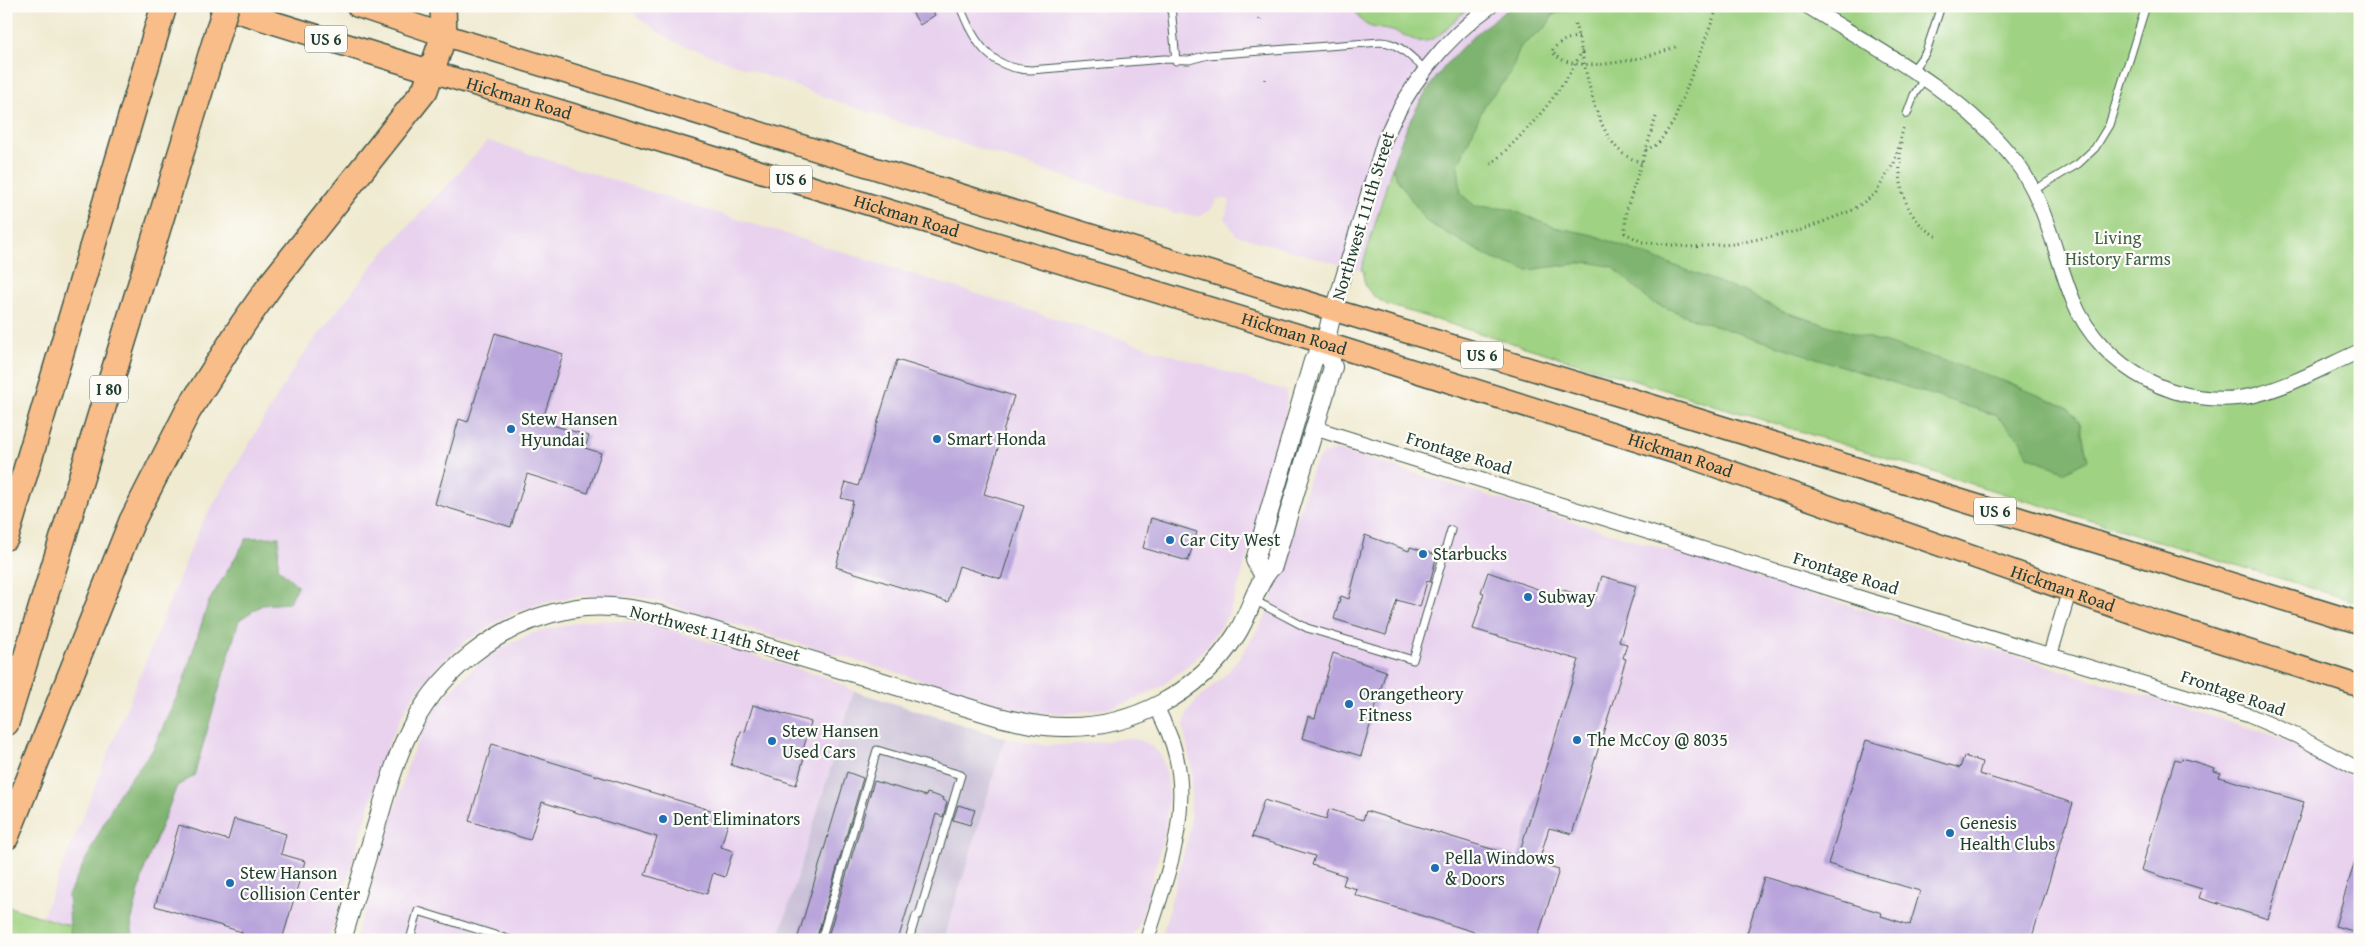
<svg xmlns="http://www.w3.org/2000/svg" width="2366" height="946" font-family="'Gentium Book Plus',serif">
  <style>
    .built { fill: #e8d2ee }
    .industrial { fill: #c9bfd7 }
    .green { fill: #9fd282; stroke: #5f885b }
    .forest { fill: #7fb470; stroke: #4f7852 }
    .building { fill: #b9a5db }
    .lines { fill: none; stroke-linecap: round; stroke-linejoin: round }
    .service-casing { stroke: #3e574b; stroke-width: 9 }
    .minor-casing { stroke: #3e574b; stroke-width: 16 }
    .tertiary-casing { stroke: #3e574b; stroke-width: 20 }
    .primary-casing { stroke: #3e574b; stroke-width: 24 }
    .trunk-casing { stroke: #3e574b; stroke-width: 25 }
    .motorway-casing { stroke: #3e574b; stroke-width: 28 }
    .path { stroke: #3e574b; stroke-width: 3; stroke-dasharray: 1 4; stroke-linecap: butt }
    .service { stroke: #fff; stroke-width: 7 }
    .minor { stroke: #fff; stroke-width: 14 }
    .tertiary { stroke: #fff; stroke-width: 18 }
    .primary { stroke: #f8bd89; stroke-width: 21 }
    .trunk { stroke: #f8bd89; stroke-width: 22 }
    .motorway { stroke: #f8bd89; stroke-width: 25 }
    .motorway-bridge-casing { stroke: #3e574b; stroke-width: 28; stroke-linecap: butt }
    .motorway-bridge { stroke: #f8bd89; stroke-width: 25 }
    .poi-dot { fill: #1f6fb2; stroke: #fdfcf7; stroke-width: 2 }
    .labels { text-anchor: middle; stroke-width: 4.5; stroke-linejoin: round; paint-order: stroke }
    .shield { fill: #fdfcf7; stroke: #62766e; stroke-width: 1 }
    .shield-label { font-size: 16px; font-weight: bold; fill: #1f3d34 }
    .street-label { font-size: 18px; fill: #1f3d34; stroke: #fdfcf7 }
    .park-label { font-size: 18px; fill: #3f6248; stroke: #fdfcf7 }
    .poi-label { font-size: 18px; fill: #1f3d34; stroke: #fdfcf7; text-anchor: start }
  </style>
  <rect width="100%" height="100%" fill="#fdfcf7"/>
  <filter id="ink" filterUnits="userSpaceOnUse"><feTurbulence type="fractalNoise" baseFrequency=".02" numOctaves="2"/><feDisplacementMap in="SourceGraphic" scale="10" xChannelSelector="R" yChannelSelector="G"/><feConvolveMatrix kernelMatrix="1 2 1 2 8 2 1 2 1" color-interpolation-filters="sRGB"/></filter>
  <filter id="wash" filterUnits="userSpaceOnUse"><feTurbulence type="fractalNoise" baseFrequency=".0096" numOctaves="4" result="noise"/><feDisplacementMap in="SourceGraphic" scale="20" xChannelSelector="R" yChannelSelector="G"/><feGaussianBlur stdDeviation="1.12" result="paint"/><feColorMatrix in="noise" values="0 0 0 0 0 0 0 0 0 0 0 0 0 0 0 0 0 1.4 0 .05"/><feComposite in="paint" operator="in"/></filter>
  <g filter="url(#wash)">
    <rect width="100%" height="100%" fill="#efead0"/>
    <path class="built" d="M631 6H1538L1377 275 1236 235 1225 218 1230 201 1227 199H1217L1210 211 1199 216 1175 213 841 103 674 42 638 18Z
      M488 141 1287 391 1285 427 1276 467 1230 612 1207 646 1193 661 1160 687 1136 699 1110 708 1065 714 1030 712 1012 707 646 598 615 595 578 596 536 605 511 614 466 641 438 666 411 699 389 742 329 940H116L42 917 200 527 297 363 375 262Z
      M1338 450 2241 725 2275 736 2300 748 2360 781V940H1161L1190 829 1192 772 1184 728 1187 712 1197 700 1226 674 1243 653 1266 616 1313 467 1322 454Z
      M587 620 622 621 657 626 828 678 854 691 778 940H355L410 759 422 732 434 710 463 677 497 650 533 633Z
      M1005 738 1043 745H1072L1130 738 1143 741 1154 748 1161 756 1167 775 1168 799 1165 833 1139 925 1130 940H944Z"/>
    <path class="industrial" d="M854 691 1005 738 944 940H778Z"/>
    <path class="green" d="M1353 6H1470C1458 16 1446 33 1432 39 1417 46 1410 36 1396 32 1375 26 1363 32 1353 6Z
      M1538 6H2360V603L1388 305C1374 298 1361 288 1364 271L1361 270 1392 167 1399 182Z
      M6 906 116 940H6Z"/>
    <path class="forest" d="M1513 6H1581L1554 14 1545 28 1520 47 1511 73 1485 104 1458 165 1461 194 1475 206 1509 209 1554 227 1593 235 1750 294 1781 311 1952 363 2006 382 2069 408 2080 423 2088 460 2065 472 2028 456 2021 440 1995 415 1697 320 1651 302 1613 267 1589 262 1528 270 1493 259 1427 222 1399 182 1392 167C1413 98 1453 45 1513 6Z
      M279 537 278 568 298 586 289 603 262 605 239 620 194 776 177 786 145 867 131 923 134 940H71L68 895 119 793 153 749 183 683 208 603 247 538Z"/>
    <g id="blocks">
      <path class="building" d="M920 6H929L935 15 920 25 912 12Z
        M495 333 563 354 542 422 589 436 585 448 601 453 588 493 527 474 511 527 435 504 459 419 468 422Z
        M897 360 1014 396 984 494 1024 506 1001 579 959 566 948 602 836 567 853 501 841 498 846 482 858 486Z
        M1151 518 1197 532 1188 561 1143 548Z
        M1365 535 1409 551 1410 547 1437 555 1430 582 1427 581 1420 607 1397 600 1386 635 1334 619 1341 596 1349 599Z
        M1488 572 1555 595 1557 588 1595 600 1602 576 1636 586 1619 642 1627 644 1623 658 1626 659 1572 834 1549 828 1538 864 1559 870 1537 940H1500L1355 895 1357 889 1343 885 1346 876 1312 865 1315 856 1252 837 1264 800 1326 819 1329 809 1363 820 1366 811 1518 857 1579 660 1473 629 1484 593 1481 592Z
        M1333 653 1386 671 1361 756 1302 738 1308 716 1315 718Z
        M753 705 811 722 803 750 806 751 796 785 731 765 741 731 745 732Z
        M1866 740 1960 768 1964 756 1982 762 1979 774 2073 803 2031 940H1745L1764 877 1882 913 1881 916 1910 925 1920 891 1828 864Z
        M492 744 730 816 721 847 733 851 725 877 713 873 707 894 645 875 657 837 542 802 530 840 469 821Z
        M2182 758 2215 768 2214 771 2221 773 2219 777 2304 802 2268 919 2199 898 2202 889 2141 870 2175 759 2181 761Z
        M847 772 863 778 816 940H797Z
        M874 781 926 796 927 793 944 798 943 800 947 802 943 817 936 814 898 940H827Z
        M958 805 975 810 970 825 953 820Z
        M234 819 286 834 281 854 305 861 282 940H240L242 932 155 906 179 825 228 840Z
        M2356 858H2360V933L2335 926Z"/>
    </g>
  </g>
  <g filter="url(#ink)">
    <use href="#blocks" fill-opacity="0" stroke="#3e574b" stroke-width="1"/>
    <g class="lines">
      <defs>
        <path id="service" d="M960 6C973 41 990 69 1031 70L1164 59 1189 60 1208 55 1381 42C1401 43 1411 58 1426 70
          M1171 6 1176 61
          M1912 71 1926 52 1941 6
          M1907 114 1914 95 1924 79
          M2031 188 2041 186 2078 164 2095 148 2109 125 2146 6
          M1254 600 1307 628 1413 660 1451 530
          M410 940 418 911 511 940
          M821 940 877 750 961 775 919 915 916 916 909 940"/>
        <path id="minor" d="M1807 6C1880 51 1962 92 2015 161 2046 200 2054 254 2073 300 2101 370 2182 412 2255 395 2291 386 2326 366 2360 351
          M1333 310 1384 141C1406 88 1444 39 1491 6
          M1314 428 1867 600 2248 715 2297 736 2360 770
          M2050 655 2069 592
          M1147 940C1166 877 1194 811 1173 745 1169 732 1162 719 1156 706"/>
        <path id="tertiary" d="M1263 574 1255 560 1313 361 1325 343 1333 310
          M342 940C354 900 366 860 378 820 386 793 393 766 405 740 435 673 498 622 571 609 601 603 632 608 661 615L999 717C1020 722 1041 727 1063 727 1132 729 1199 693 1236 635 1250 614 1257 580 1273 566L1333 367 1325 343"/>
        <g id="primary">
          <path d="M444 35 1333 310 1631 399 2360 623"/>
          <path id="s1" d="M433 72 1325 343 1692 458 2164 624 2360 686"/>
        </g>
        <path id="trunk" d="M220 6 433 72
          M358 6 444 35"/>
        <path id="motorway" d="M6 537 164 6
          M6 723 211 55
          M6 837 132 521 188 411 243 324 272 283 425 90 444 35 443 6"/>
      </defs>
      <use href="#service" class="service-casing"/>
      <use href="#minor" class="minor-casing"/>
      <use href="#tertiary" class="tertiary-casing"/>
      <use href="#primary" class="primary-casing"/>
      <use href="#trunk" class="trunk-casing"/>
      <use href="#motorway" class="motorway-casing"/>
      <path class="path" d="M1396 6 1408 9 1419 6
        M1260 19V21
        M1575 24C1586 63 1591 124 1621 152 1626 157 1635 160 1642 163
        M1579 37C1567 38 1559 41 1552 51 1570 79 1652 57 1678 46
        M1265 79V83
        M1656 117 1626 212 1625 233 1642 242 1690 247 1734 244 1802 230 1853 210 1875 194 1894 163 1904 126
        M1901 143C1898 172 1899 202 1920 224 1925 230 1933 234 1939 238
        M1646 150 1658 144 1674 121 1718 6
        M1491 164C1527 132 1560 95 1582 51"/>
      <use href="#service" class="service"/>
      <use href="#minor" class="minor"/>
      <use href="#tertiary" class="tertiary"/>
      <use href="#primary" class="primary"/>
      <use href="#trunk" class="trunk"/>
      <use href="#motorway" class="motorway"/>
      <defs>
        <path id="motorway-bridge" d="M211 55 226 6"/>
      </defs>
      <use href="#motorway-bridge" class="motorway-bridge-casing"/>
      <use href="#motorway-bridge" class="motorway-bridge"/>
    </g>
  </g>
  <g class="poi-dot">
    <circle cx="511" cy="429" r="5"/>
    <circle cx="937" cy="439" r="5"/>
    <circle cx="1170" cy="540" r="5"/>
    <circle cx="1423" cy="554" r="5"/>
    <circle cx="1528" cy="597" r="5"/>
    <circle cx="1349" cy="704" r="5"/>
    <circle cx="1577" cy="740" r="5"/>
    <circle cx="772" cy="741" r="5"/>
    <circle cx="663" cy="819" r="5"/>
    <circle cx="1950" cy="833" r="5"/>
    <circle cx="1435" cy="868" r="5"/>
    <circle cx="230" cy="883" r="5"/>
  </g>
  <g class="labels">
    <g class="shield">
      <rect x="305" y="25.5" width="42" height="27" rx="4"/>
      <rect x="770" y="165.5" width="42" height="27" rx="4"/>
      <rect x="1461" y="341.5" width="42" height="27" rx="4"/>
      <rect x="90" y="375.5" width="38" height="27" rx="4"/>
      <rect x="1974" y="497.5" width="42" height="27" rx="4"/>
    </g>
    <g class="shield-label">
      <text x="326" y="45">US 6</text>
      <text x="791" y="185">US 6</text>
      <text x="1482" y="361">US 6</text>
      <text x="109" y="395">I 80</text>
      <text x="1995" y="517">US 6</text>
    </g>
    <g class="street-label">
      <text dy="6" stroke="none"><textPath href="#s1" startOffset="90">Hickman Road</textPath></text>
      <text dy="6" stroke="none"><textPath href="#s1" startOffset="495">Hickman Road</textPath></text>
      <text transform="translate(1363 216) rotate(-73)" y="6">Northwest 111th Street</text>
      <text dy="6" stroke="none"><textPath href="#s1" startOffset="900">Hickman Road</textPath></text>
      <text transform="translate(1459 453) rotate(17)" y="6">Frontage Road</text>
      <text dy="6" stroke="none"><textPath href="#s1" startOffset="1305">Hickman Road</textPath></text>
      <text transform="translate(1846 573) rotate(17)" y="6">Frontage Road</text>
      <text dy="6" stroke="none"><textPath href="#s1" startOffset="1710">Hickman Road</textPath></text>
      <text transform="translate(715 633) rotate(15)" y="6">Northwest 114th Street</text>
      <text transform="translate(2233 693) rotate(19)" y="6">Frontage Road</text>
    </g>
    <g class="park-label">
      <text x="2118" y="244">Living<tspan x="2118" dy="21">History Farms</tspan></text>
    </g>
    <g class="poi-label">
      <text x="521" y="425">Stew Hansen<tspan x="521" dy="21">Hyundai</tspan></text>
      <text x="947" y="445">Smart Honda</text>
      <text x="1180" y="546">Car City West</text>
      <text x="1433" y="560">Starbucks</text>
      <text x="1538" y="603">Subway</text>
      <text x="1359" y="700">Orangetheory<tspan x="1359" dy="21">Fitness</tspan></text>
      <text x="782" y="737">Stew Hansen<tspan x="782" dy="21">Used Cars</tspan></text>
      <text x="1587" y="746">The McCoy @ 8035</text>
      <text x="673" y="825">Dent Eliminators</text>
      <text x="1960" y="829">Genesis<tspan x="1960" dy="21">Health Clubs</tspan></text>
      <text x="1445" y="864">Pella Windows<tspan x="1445" dy="21">&amp; Doors</tspan></text>
      <text x="240" y="879">Stew Hanson<tspan x="240" dy="21">Collision Center</tspan></text>
    </g>
  </g>
  <rect width="2366" height="946" fill="none" stroke="#fdfcf7" stroke-width="25"/>
</svg>
